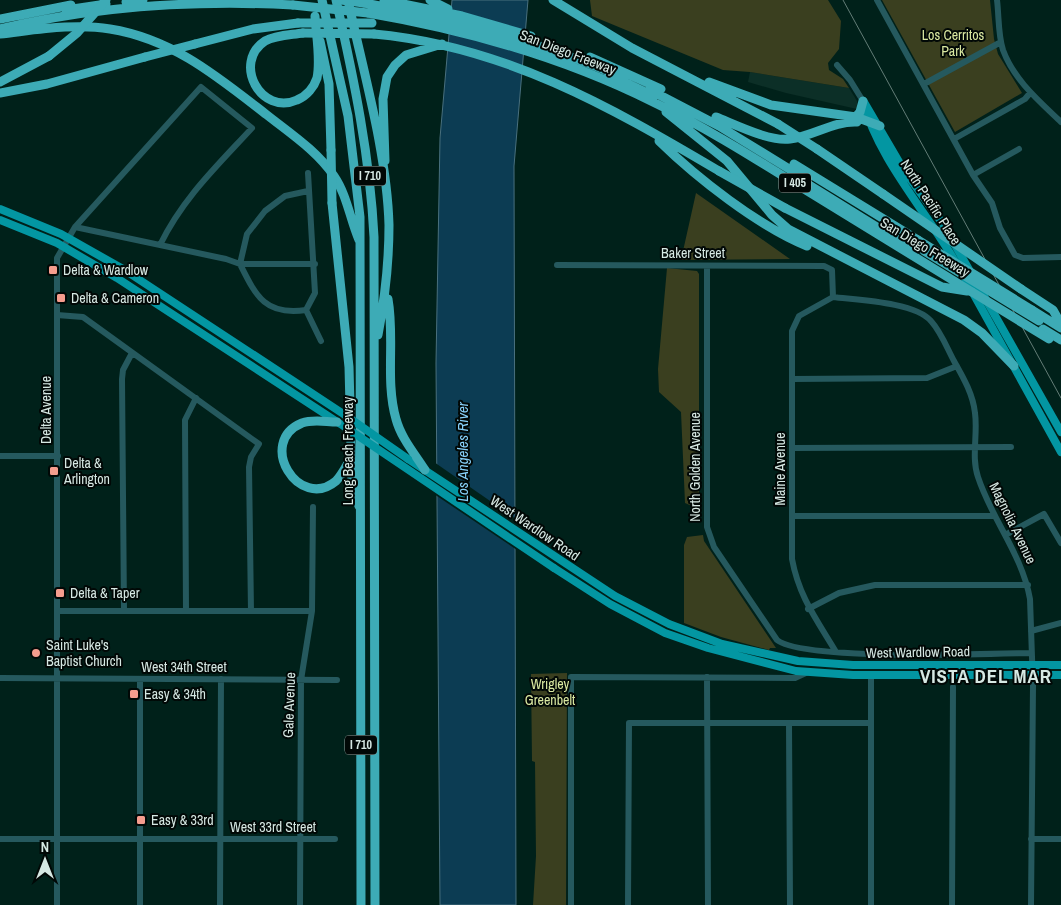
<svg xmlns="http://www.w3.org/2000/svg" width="1061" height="905" font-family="'Archivo Narrow',sans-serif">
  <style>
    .built { fill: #0c2f27 }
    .green { fill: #3a3f1f }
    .water { fill: #0c3c53; stroke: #49707e }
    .pier { fill: #00211a }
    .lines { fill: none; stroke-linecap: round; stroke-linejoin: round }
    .minor { stroke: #25595e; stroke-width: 6 }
    .major { stroke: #0396a2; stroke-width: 8 }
    .highway { stroke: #3dabb6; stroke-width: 9 }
    .tram { stroke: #637d77; stroke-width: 1 }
    .major-bridge { stroke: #0396a2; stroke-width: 8 }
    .highway-bridge { stroke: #3dabb6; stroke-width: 9 }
    .poi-dot { fill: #f59d8e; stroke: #010806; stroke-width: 2 }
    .labels { text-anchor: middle; stroke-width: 4; stroke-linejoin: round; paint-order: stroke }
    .shield { fill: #010806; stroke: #96a5a1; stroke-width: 1 }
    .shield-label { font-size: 12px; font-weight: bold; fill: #d6e8e3 }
    .park-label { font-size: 14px; fill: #dae8a1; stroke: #010806 }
    .street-label { font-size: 14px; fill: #d6e8e3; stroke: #010806 }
    .poi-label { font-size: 14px; fill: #d6e8e3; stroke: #010806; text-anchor: start }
    .water-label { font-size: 15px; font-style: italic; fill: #87d0f9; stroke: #010806 }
    .district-label { font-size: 19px; font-weight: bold; letter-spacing: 1px; fill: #d6e8e3; stroke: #010806 }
  </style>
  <rect width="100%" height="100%" fill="#00211a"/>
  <path class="built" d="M750 72 849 88 857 101V109L786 93 748 82Z"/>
  <path class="green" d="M590 0H828L841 21 839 49 828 63 829 70 843 79 849 88 750 72 723 70 592 16Z
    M882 0H990L994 39 998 54 1022 93 955 132Z
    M696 193 790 259 681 260Z
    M667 268 697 271 699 274V504L694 507 685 503 681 412 659 392 658 369Z
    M703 535 704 541 776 648H770L769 650 721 637 684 623V545L687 537Z
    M567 673 566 905H533L536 856 535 762 532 761 531 674Z"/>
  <path class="water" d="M452 0H528L514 166 516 905H440L436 363 440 138Z"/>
  <path class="pier" d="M434 462 516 519 517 550 434 494Z"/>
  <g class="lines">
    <path class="minor" d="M877 0 973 175 992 203 1000 228 1015 255 1023 258 1061 257
      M997 0C999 16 998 35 1003 50 1014 80 1039 101 1061 122
      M837 65 850 80 863 101
      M924 84 1001 42
      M954 139 1025 99 1030 93
      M973 175 1019 149
      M75 227 226 259 240 264H315
      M557 265 824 266 832 270 833 297
      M707 266V527L714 547 777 640C803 661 988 654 1031 653
      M833 297C857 300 915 302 931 321 941 332 947 348 954 361 963 377 973 394 975 413 978 434 971 457 978 477 992 520 1022 554 1030 599L1033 686 1031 905
      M833 297 799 316 792 331V559C799 597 817 620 836 652
      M306 310C265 316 256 296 240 264L247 234 265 211 285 196 308 191
      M306 310 315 293 308 173
      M306 310 321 341
      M57 315 83 317 259 444 251 457 249 467 251 611
      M792 379 927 378 957 366
      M792 448 1011 447
      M0 456H58
      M792 516H995
      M1007 534 1044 514 1061 543
      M808 609 839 593 875 585H1028
      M58 611H312
      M124 611 122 379 123 370 132 353
      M186 611 185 420 196 398
      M1031 631 1061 623
      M871 675V905
      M707 677 708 905
      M0 678 337 680
      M140 679V905
      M789 723 790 905
      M0 839H335
      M1031 839H1061
      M57 905V258L75 227 201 87 252 128C217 166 183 198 160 245
      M220 905 221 679
      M300 905 301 680 312 611 313 507
      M571 905V677L795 678 808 672
      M628 905 629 723H871
      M952 905 953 687"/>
    <path class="major" d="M863 101C878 159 926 211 956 263
      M864 102 905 172 943 224 971 273
      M0 209 61 234 123 269 345 415
      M0 220 57 243 117 278 345 427
      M963 275 1061 452
      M976 282 1061 432
      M408 459 615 596 669 624 722 644 798 661 853 665H1061
      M554 568 610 604 665 633 708 648 796 671 853 675H1061"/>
    <path class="highway" d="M322 0 348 116 360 217 361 905
      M336 0C354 79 370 156 374 237L375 905
      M384 0 462 16 531 36
      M430 0 448 9
      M553 0 632 48 778 124
      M126 2 143 0
      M364 3C450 18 534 40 615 74
      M349 5C364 74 387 154 389 225 389 263 385 298 378 335
      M66 10 106 4
      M368 13C467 30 563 57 653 102 701 125 746 153 791 181 851 218 911 255 972 292
      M0 19 71 5
      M0 29C96 6 195 0 293 5
      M303 33C291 35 276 35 265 41 232 63 261 116 297 100 307 96 314 87 317 78 321 59 316 35 315 16
      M0 34C36 30 74 23 110 29 173 39 218 77 267 115 291 134 317 151 334 176 347 195 350 219 359 240
      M374 34C504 46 609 106 719 171
      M320 41 329 84 331 150
      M195 44 253 29 298 23
      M590 57 661 89
      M609 75 654 96
      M0 82 49 56
      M709 82 771 105 856 117 880 126
      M650 90 719 126 799 175
      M0 93 47 84 145 57
      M666 112 727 161 772 215 788 229 964 320 982 333 1014 366
      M716 117C736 125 770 142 790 139 814 136 833 121 857 122
      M853 120 860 112 863 101
      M659 141C697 178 758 226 807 246
      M817 149 883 194
      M385 161 383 99 387 77 395 65 406 55 442 44
      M794 164 918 240
      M793 175 914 250
      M332 203 349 367 352 485 359 506
      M785 208 942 287 967 291
      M1021 289 1053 310 1061 324
      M388 299C395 338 385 381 396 419 401 438 415 454 425 470
      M1032 310 1061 328
      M1043 329 1061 340
      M337 422C326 422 313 419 302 423 256 442 299 512 336 481 342 475 346 466 351 458"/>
    <path class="tram" d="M843 0 1061 398"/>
    <path class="major-bridge" d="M345 415 408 459
      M345 427 554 568"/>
    <path class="highway-bridge" d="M341 0 364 3
      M293 5 368 13
      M298 23H372
      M303 33 374 34
      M49 56 77 33 106 0
      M145 57 195 44
      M778 124 817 149
      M331 150 332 203
      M719 171 785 208
      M883 194 1021 289
      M918 240 1032 310
      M924 251 1039 321
      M972 292 1049 339"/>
  </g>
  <g class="poi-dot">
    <rect x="48" y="265" width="10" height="10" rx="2.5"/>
    <rect x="56" y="293" width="10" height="10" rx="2.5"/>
    <rect x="49" y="466" width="10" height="10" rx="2.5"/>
    <rect x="55" y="588" width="10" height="10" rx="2.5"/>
    <circle cx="36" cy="653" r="5"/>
    <rect x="129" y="689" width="10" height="10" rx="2.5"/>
    <rect x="136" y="815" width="10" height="10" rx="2.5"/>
  </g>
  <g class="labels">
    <g class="shield">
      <rect x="354" y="166.5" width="32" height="19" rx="4"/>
      <rect x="779" y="173.5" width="32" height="19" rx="4"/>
      <rect x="345" y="735.5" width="32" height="19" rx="4"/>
    </g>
    <g class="shield-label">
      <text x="370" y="180">I 710</text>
      <text x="795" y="187">I 405</text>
      <text x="361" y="749">I 710</text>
    </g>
    <g class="park-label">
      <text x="953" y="40">Los Cerritos<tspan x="953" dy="16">Park</tspan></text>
      <text x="550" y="689">Wrigley<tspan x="550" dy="16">Greenbelt</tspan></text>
    </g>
    <g class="street-label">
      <text transform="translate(568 52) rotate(21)" y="5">San Diego Freeway</text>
      <text transform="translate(931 202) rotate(57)" y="5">North Pacific Place</text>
      <text transform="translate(925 247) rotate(31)" y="5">San Diego Freeway</text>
      <text x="693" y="258">Baker Street</text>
      <text transform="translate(46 410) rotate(-90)" y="5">Delta Avenue</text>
      <text transform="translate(348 451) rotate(-90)" y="5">Long Beach Freeway</text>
      <text transform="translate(695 467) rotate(-90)" y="5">North Golden Avenue</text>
      <text transform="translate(780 469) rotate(-90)" y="5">Maine Avenue</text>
      <text transform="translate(1013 523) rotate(64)" y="5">Magnolia Avenue</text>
      <text transform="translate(535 528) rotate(34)" y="5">West Wardlow Road</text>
      <text transform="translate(918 652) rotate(-1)" y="5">West Wardlow Road</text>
      <text x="184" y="672">West 34th Street</text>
      <text transform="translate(289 705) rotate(-88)" y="5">Gale Avenue</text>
      <text x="273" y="832">West 33rd Street</text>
    </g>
    <g class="poi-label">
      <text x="63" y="275">Delta &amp; Wardlow</text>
      <text x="71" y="303">Delta &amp; Cameron</text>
      <text x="64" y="468">Delta &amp;<tspan x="64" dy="16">Arlington</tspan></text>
      <text x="70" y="598">Delta &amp; Taper</text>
      <text x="46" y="650">Saint Luke's<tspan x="46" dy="16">Baptist Church</tspan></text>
      <text x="144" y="699">Easy &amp; 34th</text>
      <text x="151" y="825">Easy &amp; 33rd</text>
    </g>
    <g class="water-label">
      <text transform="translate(463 452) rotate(-90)" y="5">Los Angeles River</text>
    </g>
    <g class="district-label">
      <text x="986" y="683">VISTA DEL MAR</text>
    </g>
  </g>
  <g transform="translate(45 860)" stroke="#010806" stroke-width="4" paint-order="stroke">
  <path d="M0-4L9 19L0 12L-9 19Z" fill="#d6e8e3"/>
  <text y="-8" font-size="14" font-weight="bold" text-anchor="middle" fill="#d6e8e3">N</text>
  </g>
</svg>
